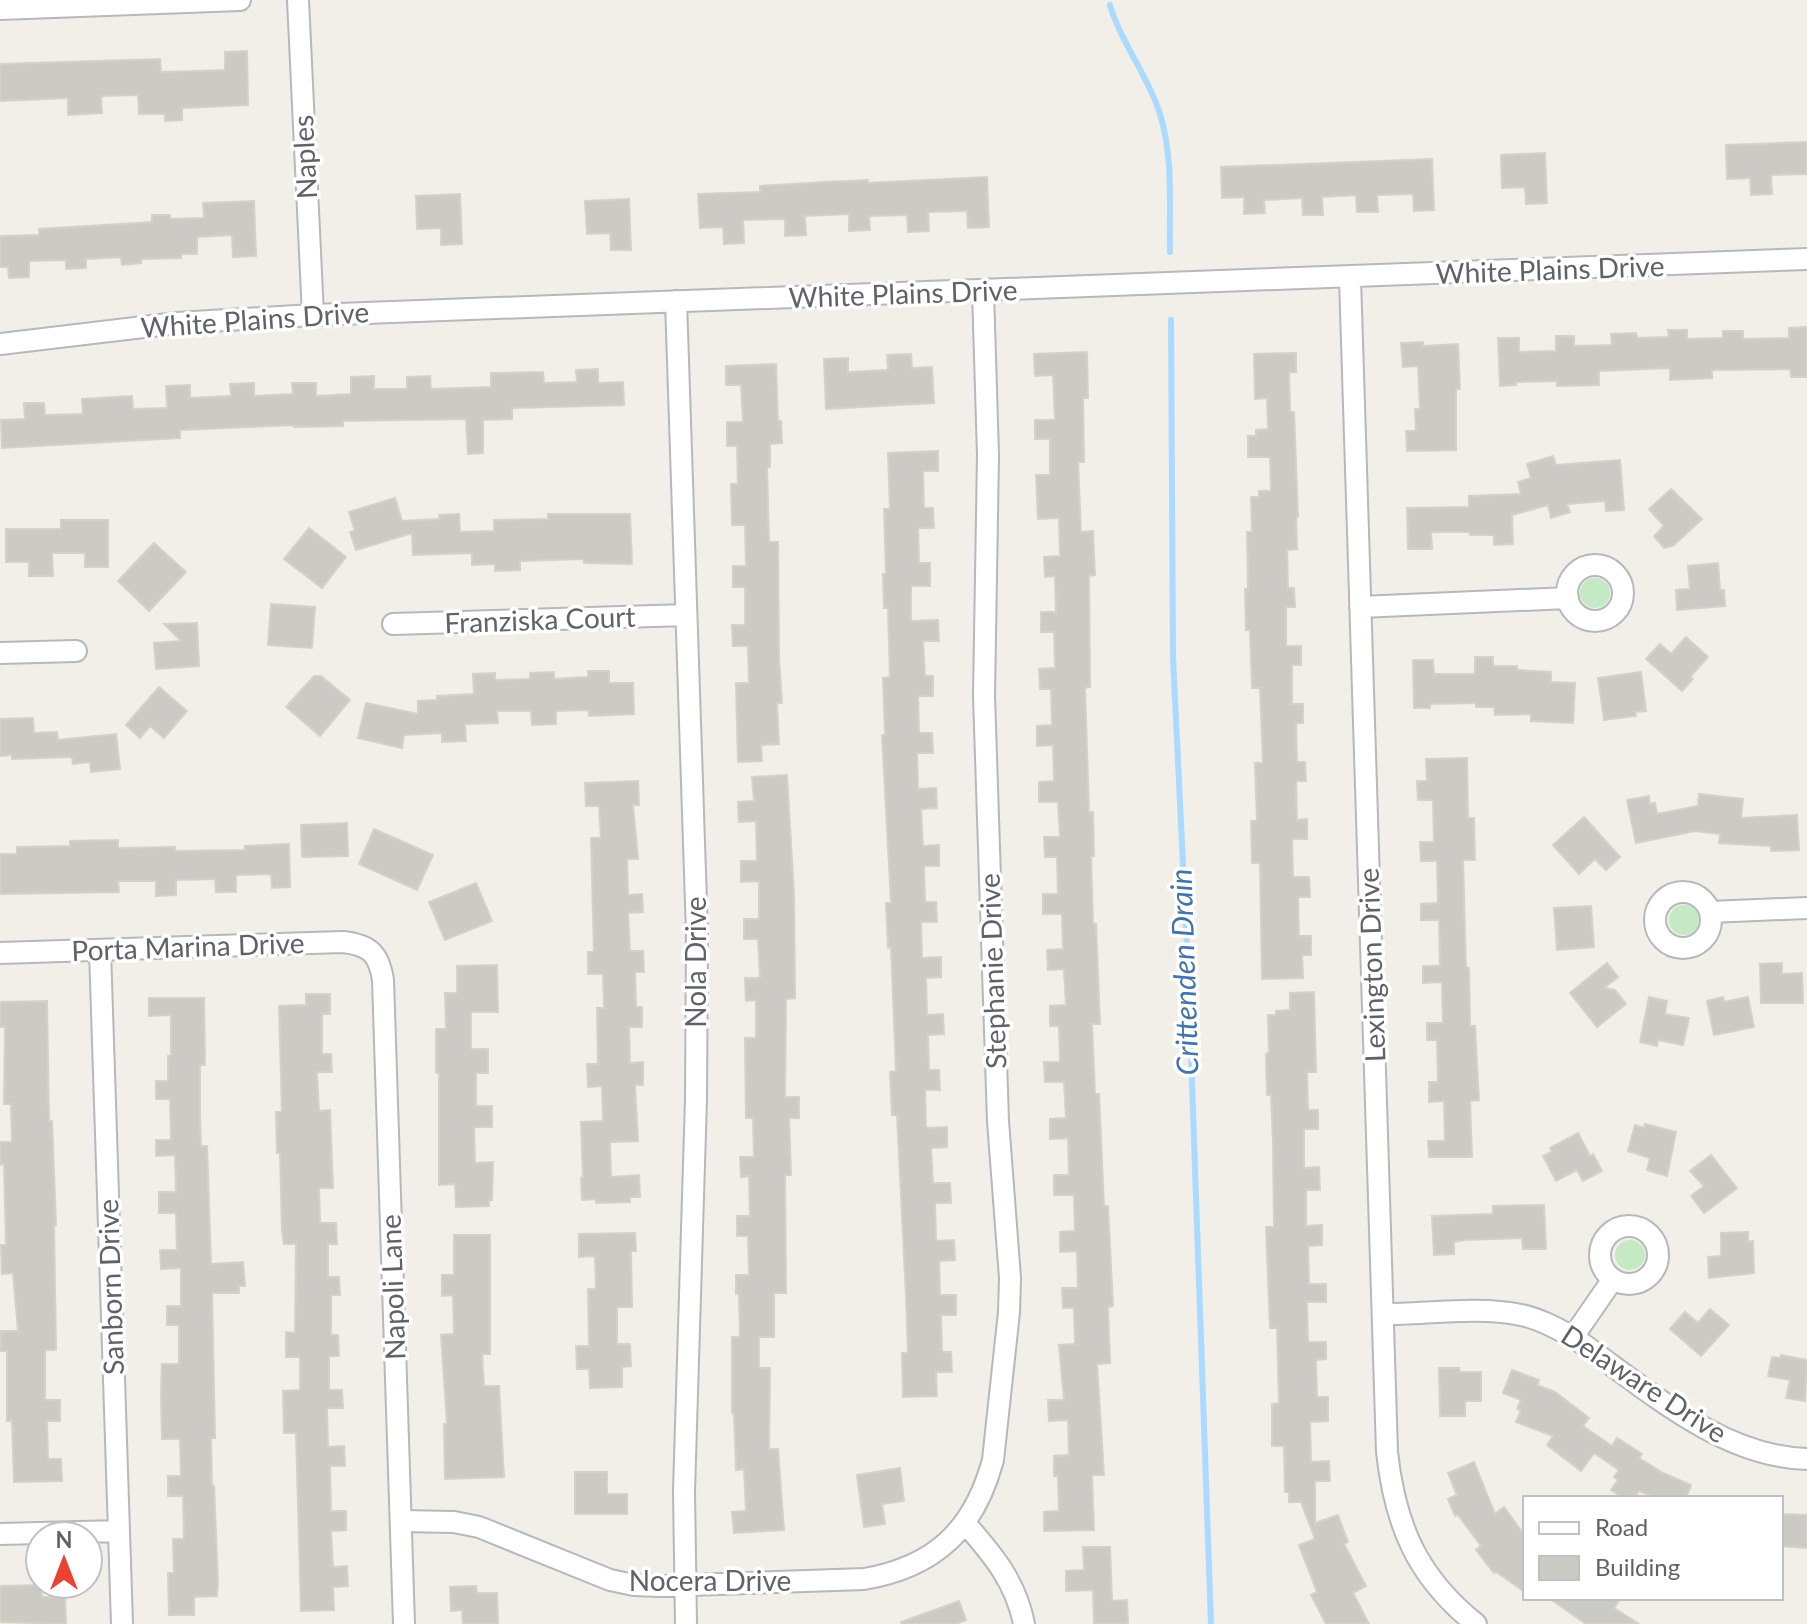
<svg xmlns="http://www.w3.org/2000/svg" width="1807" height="1624" font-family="Lato,sans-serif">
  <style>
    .green { fill: #c5e8c5 }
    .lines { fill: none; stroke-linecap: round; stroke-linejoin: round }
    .stream { stroke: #aadaff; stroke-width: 6 }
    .building { fill: #cccac5; stroke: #d6d1c6; stroke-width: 2 }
    .street-casing { stroke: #b5b8bc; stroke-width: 24 }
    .street { stroke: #fff; stroke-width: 20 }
    .labels { text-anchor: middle; stroke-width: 7; stroke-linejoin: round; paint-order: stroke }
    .street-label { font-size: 28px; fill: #5f6368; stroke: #fff }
    .water-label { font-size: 30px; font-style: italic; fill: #4174aa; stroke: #fff }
  </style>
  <rect width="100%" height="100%" fill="#f1efe8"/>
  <path class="green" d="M1580 593a15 15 0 1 1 30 0a15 15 0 1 1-30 0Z
    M1669 920a15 15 0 1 1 30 0a15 15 0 1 1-30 0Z
    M1615 1255a15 15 0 1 1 30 0a15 15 0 1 1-30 0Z"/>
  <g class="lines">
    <path class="stream" d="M1110 5C1121 43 1147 74 1159 111 1174 156 1169 205 1170 252
      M1171 320 1173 657 1188 969 1211 1624"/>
  </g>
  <path class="building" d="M247 51 248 105 182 108V120L165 121V114H139L138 95 101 96 102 113 68 115V98L0 101V64L160 59 161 72 198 71 225 70V52Z
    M1807 142V174L1771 175 1772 194 1751 195 1750 178 1727 179 1726 145Z
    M1545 153 1547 203 1526 204 1525 187 1502 188 1501 155Z
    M1432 159 1434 210 1414 211 1413 194 1377 195 1378 212H1357L1356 195 1322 197 1323 215H1303L1302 198 1264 200 1265 213 1244 214V197L1222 198 1221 167Z
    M987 177 989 227 968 228 967 211 928 212 929 231 908 232 907 215 869 216 870 230 849 231V214L805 216 806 235 785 236V219L743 220 744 243 724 244 723 227 700 228 698 194 760 192V186L824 182 868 180V183Z
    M460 194 462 244 441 245V228L417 229 416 196Z
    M629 199 631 250H611L610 233 587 234 585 201Z
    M254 201 256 256 233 257 232 235 197 237V254H181V258L141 259V263L122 265 121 257 86 259V268L66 269V260L29 261V277L9 278 8 267H0V236L39 235V229L152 222V215H170V219L204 218 203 203Z
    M1807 327V377H1791L1790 369 1712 370V378L1670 380V368L1599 371V385L1557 386V381L1516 382V385L1500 386 1498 338H1519V352L1556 351V336H1574V346L1612 345 1611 334 1636 333 1637 338 1669 337 1668 330H1687V339L1723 338V331H1743V339L1789 338V328Z
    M1423 342V346L1458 344 1460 389H1456V450L1407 451 1406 431H1416L1415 409H1420L1418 366 1403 367 1401 343Z
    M1087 352 1088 398H1083L1084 462H1078L1081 532 1093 531 1095 575 1089 576 1090 687 1085 688 1089 812H1093L1094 856H1091L1093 924H1096L1100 1024H1092L1095 1094H1099L1104 1206H1108L1113 1306 1108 1307 1110 1363 1097 1364 1104 1475H1092L1094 1530 1044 1531V1512L1059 1511 1058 1476H1054V1456L1069 1455 1068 1420 1049 1421 1048 1400H1064L1059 1345 1075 1344 1074 1308H1063L1062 1288H1078L1077 1251 1060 1252V1232L1075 1231 1074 1195H1054V1175H1069L1068 1138 1050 1139V1119L1066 1118 1064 1082H1045L1044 1062H1060L1059 1026H1050V1006L1066 1005 1064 969 1048 970 1047 950 1063 949 1062 914H1043V894H1058L1057 857H1045L1044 837H1060L1058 802H1039V782L1054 781 1053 745 1037 746V726L1052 725 1051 689H1040L1039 669 1055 668 1054 632H1041V612H1056L1055 576 1045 577 1044 557 1060 556 1059 518 1038 519 1036 475H1050V439H1035V420H1055L1053 375 1035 376 1034 354Z
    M1296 353V372H1289L1290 412H1294L1298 517H1296L1297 549 1287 550 1288 588H1294L1295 607H1286V646H1301V665H1292V704H1303V723H1296L1297 762H1305L1306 781H1296L1297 820 1307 819V839H1292L1293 877H1309L1310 897H1298L1299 936H1311V955H1302L1303 978 1262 979 1260 863H1252L1251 821H1257L1255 763H1263L1260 688H1252L1250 630H1246L1245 589H1248L1247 532H1252L1251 497H1259V491H1271L1270 457H1248V436H1256V430L1268 429 1267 398 1255 399 1254 354Z
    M911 354 912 368 932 367 934 403 826 409 824 359 848 358V372L888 370 887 355Z
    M776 364 778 421H781L782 443 770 444V467H767L769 542H778L779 658 782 703H777L779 744 761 745 762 761 738 762 736 683H749L748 646H733L732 625H745V587H733V566H746L745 525H732L731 484H738L737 446H727V422H743L741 385H726V366Z
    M598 369V383L623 382 624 405 512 408V419L483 420V453L468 454 466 419 343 421V426L294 427V425L180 430V438L2 448 1 420 25 419 24 403H44L45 415 83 414 82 399 132 396 133 409 167 408 166 386 190 385V398L231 396 230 384 254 383V396L293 394 292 383H316V396L351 394V377L374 376V389H407V377L430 376 431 389 491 387V373L543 372 544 383 577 382 576 370Z
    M938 451V471H923L924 508H933L934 528H918L919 563H930V586H911V621L938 620 939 641H923L925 676H933V696H918L919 733H932L933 753H917L918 789 936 788 937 808 921 809 923 846 939 845V866H924L925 902H936L937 922H921L922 958 941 957V977L926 978 927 1015 943 1014 944 1034 928 1035 929 1070H939L940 1090H925L926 1128 947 1127V1147L931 1148 933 1183H950L951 1203H935L936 1241 954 1240 955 1260 939 1261 940 1295H956V1315H941L942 1352H951L952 1372H936L937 1396 903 1397 902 1353H908L906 1296 897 1115H892L890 1072 896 1071 891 947 888 948 886 903H891L882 735H885L883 678 890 677 888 608H884L883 574H886L884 509H890L888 453Z
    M1553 456 1556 465 1620 460 1624 510 1606 511 1605 501 1567 504 1570 512 1551 518 1548 505 1512 515 1513 544 1494 545V535H1470V532H1431L1432 549H1408L1407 508 1469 507V496L1521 494 1518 482 1531 478 1527 464Z
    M1671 489 1702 519 1674 545 1664 548 1654 536 1664 526 1649 509Z
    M395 498 402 521 440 519 439 515 459 514 460 532 494 531V520L548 519V514H630L632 564 584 563V559L520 561V570L495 571V564L472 565V553L413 555 412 533 356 550 350 532 355 531 349 512Z
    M61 520H108V567H85V553H52L53 576H29V562H6V529H61Z
    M309 528 346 557 322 588 284 559Z
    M154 543 186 572 149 611 118 581Z
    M1718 563 1720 590H1724L1725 606 1677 610 1676 590 1690 589 1688 566Z
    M271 604 315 607 312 648 268 645Z
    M197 623 199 666 156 669 154 643 181 641 164 624Z
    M1686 637 1708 657 1690 677 1693 679 1682 691 1646 659 1660 644 1671 654Z
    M1475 657H1493V666H1517V670L1551 672V682L1575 683 1573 723 1531 721V714L1495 715 1494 707H1476V703L1430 704V708H1414L1413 660H1433L1434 674H1475Z
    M588 671H609V683H633L634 714 589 716V710L556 711V724L532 725 531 711H497L498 723 465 724 466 741 442 742V733L404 735 402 748 358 738 366 703 418 714V701L437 700V696L474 694 473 674 495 673V680L530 679V673L554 672V679L588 677Z
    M1641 672 1646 711 1635 712 1636 716 1604 720 1598 678Z
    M314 676H321L350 700 320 736 286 707Z
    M159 687 187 711 164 738 150 726 140 738 126 725Z
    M33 718 34 733 57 732 58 740 116 734 120 769 91 772 90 762 73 764 72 757 12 759V755L0 756V719Z
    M1467 758 1468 818H1474L1475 860H1463L1466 968H1469L1470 1026H1475L1479 1100 1470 1101 1472 1157H1429L1428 1141H1445L1444 1101 1429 1102V1082H1438L1437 1040H1427V1023H1443L1442 982 1423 983V966H1440L1439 920H1421V904L1438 903 1437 861H1421L1420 842H1434L1433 800H1418L1417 781H1427L1426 759Z
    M787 775 794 894 795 998 786 999 785 1097H799V1118H789L791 1175H785L786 1293H774V1337H759V1368H770L769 1449H778L784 1530 734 1533 732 1512 746 1511 744 1469 736 1470 734 1413H732V1337H740L739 1294H736V1275H749L748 1236H737V1216H750L749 1176 741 1177 740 1157H754L753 1118H746L745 1038H756V1000L746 1001 745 978H760L758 939H744V919H759V881L741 882V861H757L756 821 739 822 738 802 754 801 752 777Z
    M638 781 639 805H633L638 859H627L628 895 642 894 643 912 628 913 630 951H643L644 972H635L636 1007H642V1027H629L630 1063 643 1062V1085H635L638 1141 610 1142 611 1177 639 1175 640 1197H630V1202L596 1203V1199L582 1200 581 1178H583L581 1122 603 1121 602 1086 588 1087 587 1064H598L597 1008H604L603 974H588V952H594L591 838H601L599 806H586L585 783Z
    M1699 794 1743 799 1741 818 1797 815 1799 850 1771 851V846L1719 843 1720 834 1695 831 1636 843 1627 800 1649 796 1650 804 1655 803 1657 814 1698 806Z
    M1584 817 1620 857 1606 870 1595 859 1579 874 1553 845Z
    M347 823 348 856 302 857 301 825Z
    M374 829 433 855 417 890 359 864Z
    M118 840V848L175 847V851L245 850V846L289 844 290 887 272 888 271 874 236 875V892H216L215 879 176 880V895L156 896V881H118L119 892 0 894V854H17V847L70 846V841Z
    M476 883 492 921 445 940 429 902Z
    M1591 906 1594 947 1557 950 1554 908Z
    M1607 963 1618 977 1604 988 1615 990 1626 1004 1597 1027 1570 993Z
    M1782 963V974L1802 973 1803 1003H1761L1760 964Z
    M497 965 498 1012H471V1049H488V1073H476V1106H492V1127H474L475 1163 493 1162 492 1200H489V1206L456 1207 455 1184 439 1185V1073H436V1029H446L445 993H457V966Z
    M1314 992 1316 1072H1307L1308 1110H1318V1129H1304V1168L1319 1167 1320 1190H1306V1226L1322 1225V1245L1308 1246 1309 1284H1326V1302H1307L1308 1342H1326V1359L1316 1360 1317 1397H1328V1421L1310 1422 1311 1462 1329 1461 1330 1481H1315V1523L1338 1515 1348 1542 1344 1544 1366 1586 1353 1593 1369 1624H1326L1311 1595 1317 1592 1299 1545 1315 1539 1301 1502H1289V1492H1285L1284 1446H1272V1404L1279 1403 1277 1328H1270L1266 1227H1274L1273 1142 1271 1095H1267L1266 1054 1269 1053 1268 1015H1276V1011L1290 1010V993Z
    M306 994H330V1014H322V1054H331L332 1072H317L319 1111 330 1110 333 1188H319L320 1223H336L337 1244H328V1277H339L340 1295H331V1335H338L339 1356H329V1390H342L343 1408H327L328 1447 344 1446 345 1466H330L331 1511H346V1530L331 1531 333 1567 347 1566 348 1586 333 1587 334 1610 301 1611 296 1433H284L283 1391 300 1390V1357H286V1332L295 1333 296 1244H284L282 1232 280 1153H277L276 1112H282L279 1006 306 1005Z
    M1649 997 1667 1001 1665 1014 1689 1018 1683 1045 1658 1040 1657 1046 1640 1042Z
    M1723 997 1724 1002 1748 997 1754 1027 1714 1035 1707 1001Z
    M149 998H204L205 1065H200V1115L201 1146H207L211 1264 243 1262 245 1286H239V1293H212L215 1438H211L212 1486H214L218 1582 217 1596 194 1597V1615H169L168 1573H174L173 1539H184L183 1496H168V1476H181L180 1439H162L161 1393 162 1364H179V1325H167V1306H181V1268L161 1269 160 1250H177L176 1213H159V1192H176L175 1155 156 1156V1140H171L170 1099H156V1081H168V1056H171V1015L149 1016Z
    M47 1001 49 1121H52L56 1225H54L56 1350H45V1400H60V1421H47L48 1459H61L62 1481 14 1482 12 1421H7V1351H1L0 1331H18L13 1273 2 1274 1 1245H6L4 1164 0 1165V1142H12L11 1104H4L5 1027H0V1002Z
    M1645 1124 1676 1132 1667 1176 1647 1170 1650 1158 1628 1151 1635 1125 1644 1128Z
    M1578 1133 1590 1156 1593 1154 1602 1171 1583 1181 1577 1170 1556 1181 1543 1156 1552 1152 1550 1148Z
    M1711 1155 1737 1188 1704 1213 1691 1196 1704 1186 1690 1171Z
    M1544 1205 1546 1249H1523L1522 1238 1464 1240 1454 1242V1254L1434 1255 1432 1216 1493 1214V1206Z
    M1748 1232V1242L1753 1241 1754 1273 1709 1278 1708 1257 1721 1256V1233Z
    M635 1233 636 1251H631L632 1307H617V1344H630L631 1366 622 1367V1387L590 1388 589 1369H577L576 1346H589L588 1289H596L595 1256 579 1257V1234Z
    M454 1235H490V1354H482L484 1386H499L504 1477 445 1479 444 1424H447L441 1335 454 1334 453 1295 442 1296V1275H454Z
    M1710 1309 1729 1325 1701 1356 1670 1329 1685 1312 1698 1323Z
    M1781 1355 1807 1360 1805 1401 1786 1398 1790 1380 1768 1376 1772 1357 1781 1358Z
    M1439 1368H1459L1460 1372H1481V1401H1465V1416H1440Z
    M1512 1370 1539 1380 1537 1385 1555 1392 1589 1418 1583 1426 1612 1446 1617 1438 1642 1454 1639 1458 1663 1473 1691 1485 1686 1498H1657L1639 1491 1635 1498H1624L1611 1490 1618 1480 1614 1477 1619 1470 1594 1453 1581 1471 1547 1445 1553 1436 1516 1422 1521 1410 1517 1409 1521 1400 1503 1393Z
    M1474 1462 1495 1514 1504 1507 1525 1536V1592L1496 1572 1494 1573 1476 1550 1481 1546 1458 1515 1455 1516 1448 1499 1457 1495 1448 1473Z
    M900 1468 904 1501 882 1504 885 1524 864 1527 857 1475Z
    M575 1472H607V1494H627V1514H575Z
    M1781 1514 1807 1515V1548L1781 1546Z
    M1083 1547H1110L1112 1601 1127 1600 1128 1624H1094L1093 1590 1066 1591V1571L1084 1570Z
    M42 1585V1597H65L66 1624 0 1622V1586Z
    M476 1586 477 1593H497L498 1624H463L462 1610 451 1611 450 1587Z
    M1549 1598H1621L1614 1608 1639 1624H1586Z
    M959 1601 966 1620 956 1624H902L901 1622Z"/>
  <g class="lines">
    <defs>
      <path id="street" d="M298 0 313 315
        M0 9 240 0
        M1350 278 1387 1452C1395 1525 1417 1577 1476 1624
        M676 301 697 933 696 1099 684 1491 686 1624
        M0 344 177 323 313 315 1807 259
        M1567 593a28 28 0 1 1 56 0a28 28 0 1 1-56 0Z
        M1360 607 1568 598
        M393 624 686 615
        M0 653 76 651
        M1655 920a28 28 0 1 1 56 0a28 28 0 1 1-56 0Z
        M1710 912 1807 908
        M100 950 122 1624
        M0 953 343 942C370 945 379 954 383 980L404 1624
        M1600 1255a29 29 0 1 1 58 0a29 29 0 1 1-58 0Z
        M1384 1314C1428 1314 1478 1306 1521 1315 1540 1319 1556 1328 1573 1337 1642 1385 1719 1457 1807 1459
        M1573 1337 1613 1279
        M401 1521 454 1522 479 1527 610 1580 634 1585 659 1586 864 1579C935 1567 974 1530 993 1460L1009 1312 1010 1278 998 1121 984 696 988 455 983 291
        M965 1523C993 1555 1016 1582 1024 1624
        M0 1534 119 1531"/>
    </defs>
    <use href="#street" class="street-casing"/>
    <use href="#street" class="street"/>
  </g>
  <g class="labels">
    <g class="street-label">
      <text transform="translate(305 157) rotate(-93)" y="10">Naples</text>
      <text transform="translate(1550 270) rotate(-2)" y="10">White Plains Drive</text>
      <text transform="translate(903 294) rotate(-2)" y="10">White Plains Drive</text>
      <text transform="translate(255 320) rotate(-4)" y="10">White Plains Drive</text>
      <text transform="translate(540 620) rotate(-2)" y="10">Franziska Court</text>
      <text transform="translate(188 947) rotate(-2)" y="10">Porta Marina Drive</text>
      <text transform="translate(696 962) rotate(-90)" y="10">Nola Drive</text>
      <text transform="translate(1372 965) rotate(-92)" y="10">Lexington Drive</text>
      <text transform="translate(993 971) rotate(-92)" y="10">Stephanie Drive</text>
      <text transform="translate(111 1287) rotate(-92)" y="10">Sanborn Drive</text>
      <text transform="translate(393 1287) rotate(-92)" y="10">Napoli Lane</text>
      <text transform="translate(1644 1384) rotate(33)" y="10">Delaware Drive</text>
      <text x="710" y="1591">Nocera Drive</text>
    </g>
    <g class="water-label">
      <text transform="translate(1185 972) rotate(-92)" y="10">Crittenden Drain</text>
    </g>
  </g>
  <rect x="1523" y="1496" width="260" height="104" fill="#ffffff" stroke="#bfc1c3" stroke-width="2"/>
  <rect x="1539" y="1522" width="40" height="12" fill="#ffffff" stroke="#bfc1c3" stroke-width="2"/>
  <text x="1595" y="1536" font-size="24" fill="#5f6368">Road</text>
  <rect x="1539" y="1556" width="40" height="24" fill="#cccac5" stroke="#bfc1c3" stroke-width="2"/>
  <text x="1595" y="1576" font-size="24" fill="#5f6368">Building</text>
  <g transform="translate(64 1560)"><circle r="38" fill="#ffffff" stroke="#bfc1c3" stroke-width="2"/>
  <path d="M0-6L14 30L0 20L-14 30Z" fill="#ea4335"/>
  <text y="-12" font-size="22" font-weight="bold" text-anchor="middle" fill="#5f6368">N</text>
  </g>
</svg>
